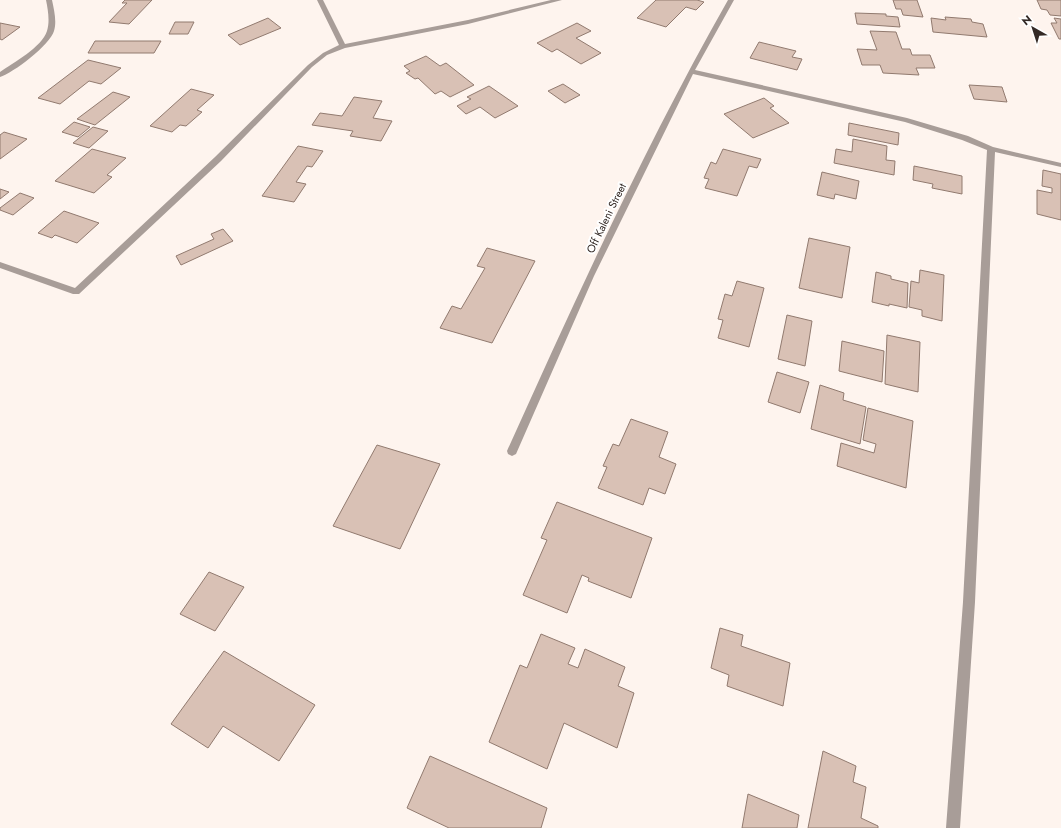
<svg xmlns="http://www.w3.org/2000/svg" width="1061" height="828" font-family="Jost,sans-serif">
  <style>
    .building { fill: #d9c1b5; stroke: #917a6f }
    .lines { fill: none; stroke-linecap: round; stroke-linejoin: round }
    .minor { fill: #a89d98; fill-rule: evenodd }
    .labels { text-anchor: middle; stroke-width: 4; stroke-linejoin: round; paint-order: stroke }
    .street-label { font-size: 11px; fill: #342a26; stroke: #fff }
  </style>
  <rect width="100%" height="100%" fill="#fef4ee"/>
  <path class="building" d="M125 0H152L129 24 109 22 127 3H122Z
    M656 0H697L704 2 696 10 686 7 666 27 637 18Z
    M893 0H917L923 17 903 15 901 9H896Z
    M1037 0H1061V16L1050 15 1047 10 1041 9Z
    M855 13 886 14V16L898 17 900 27 857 24Z
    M945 17 971 19 972 22 983 24 987 37 933 32 931 18 946 20Z
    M268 18 281 28 240 45 228 35Z
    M1054 18 1061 19V39H1059L1051 23H1057Z
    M175 22H194L188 34H169Z
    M0 23 20 27 2 40 0 39Z
    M577 23 591 31 576 38 601 53 581 64 557 49 552 52 537 43Z
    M870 31 896 32 902 49H910L912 55H930L935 68H916L919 75 883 73 880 65H862L857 49 877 50Z
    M95 41H161L154 53H88Z
    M759 42 796 51 792 57 802 59 797 70 750 58Z
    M426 56 440 66 446 63 474 85 450 97 441 91 435 94 418 78 415 79 406 73 410 71 404 66Z
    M88 60 121 68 101 84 89 81 60 104 38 98Z
    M563 84 580 95 565 103 548 91Z
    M969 85 1002 87 1007 102 974 99Z
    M489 86 518 106 495 118 480 107 466 114 457 106 471 99 467 97Z
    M191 89 214 95 197 110 202 112 186 126 180 125 172 132 150 126Z
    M113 92 130 97 95 125 77 119Z
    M354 97 382 101 373 118 392 121 381 141 350 136 353 131 312 125 320 113 342 116Z
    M764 98 774 106 770 108 789 123 753 138 724 114Z
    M74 122 90 127 78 137 62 132Z
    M849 123 899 133 898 145 848 135Z
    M93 127 108 131 89 148 73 143Z
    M4 132 27 139 0 159V135Z
    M853 139 887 146 886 160 895 161 894 175 834 163 836 149 852 152Z
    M298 146 323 151 312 167 307 166 296 182 306 184 294 202 262 196Z
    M92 149 126 158 107 175 112 177 94 193 55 181Z
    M723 149 761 159 757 168 749 166 737 196 705 188 709 179 704 178 711 162 716 164Z
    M914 166 962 176V194L932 188 933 184 913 180Z
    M1043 170 1061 174V220L1037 214V190L1052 193V188L1042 186Z
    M822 172 859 181 856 199 835 194 834 199 817 195Z
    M0 189 9 192 0 199Z
    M20 193 34 198 13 215 0 210V208Z
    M64 211 99 223 77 243 55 235 52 238 38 233Z
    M223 229 233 241 181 265 176 256 214 239 211 234Z
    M809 238 850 247 842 298 799 288Z
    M487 248 535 261 492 343 440 328 452 306 461 309 485 268 477 266Z
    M920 270 944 275 942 321 922 316V310L909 307 911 281 919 283Z
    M876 272 891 276V279L908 283 907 308 889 304V306L872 302Z
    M737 281 764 288 749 347 718 338 723 320 718 319 725 294 732 296Z
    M787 315 812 321 805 366 778 359Z
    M887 335 920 342 918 392 885 384Z
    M842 341 884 351 882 382 839 371Z
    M777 372 809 382 800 413 768 402Z
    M820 385 844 393 843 400 866 407 860 444 811 429Z
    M868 408 913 421 906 488 837 466 841 443 874 453 876 444 863 440Z
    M631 419 668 432 659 457 676 464 665 494 649 488 643 505 598 488 607 467 603 466 613 444 619 446Z
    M377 445 440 464 400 549 333 526Z
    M557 502 652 538 631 598 588 581 589 578 582 575 567 613 523 595 547 540 541 538Z
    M209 572 244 587 215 631 180 614Z
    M720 628 743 635 741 646 790 663 783 706 727 686 729 675 711 668Z
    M541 634 575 648 568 664 578 668 585 649 625 667 618 686 634 693 617 748 564 723 547 769 489 742 520 665 527 668Z
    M224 651 315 705 279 761 223 726 208 748 171 724Z
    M823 751 856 766 853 782 866 787 861 818 878 826V828H808Z
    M430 756 547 808 541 828H449L407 808Z
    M748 794 799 815 797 828H742Z"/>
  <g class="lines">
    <path class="minor" d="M46 0H52C54 10 57 21 54 31 50 45 13 73 0 77V72C13 63 42 47 47 31 50 21 48 10 46 0Z
      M317 0H323L345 44 468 20 551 0H562L468 24 345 48 327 55 312 67 221 161 79 294H73L0 268V262L75 288 215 157 308 65 323 53 339 45Z
      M728 0H734L695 70 907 118 968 136 993 147 1061 163V167L995 152 975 602 960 828H946L963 602 987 150 962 140 905 122 693 74 594 276 516 454 512 456 508 454 507 451C576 298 645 146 728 0Z"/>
  </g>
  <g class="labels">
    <g class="street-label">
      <text transform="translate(606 218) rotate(-64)" y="4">Off Kaleni Street</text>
    </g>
  </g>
  <g transform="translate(1033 28) rotate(321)" stroke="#ffffff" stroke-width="3" paint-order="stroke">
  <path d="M0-3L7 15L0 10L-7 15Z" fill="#342a26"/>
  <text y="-6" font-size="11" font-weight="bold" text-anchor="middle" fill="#342a26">N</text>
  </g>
</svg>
